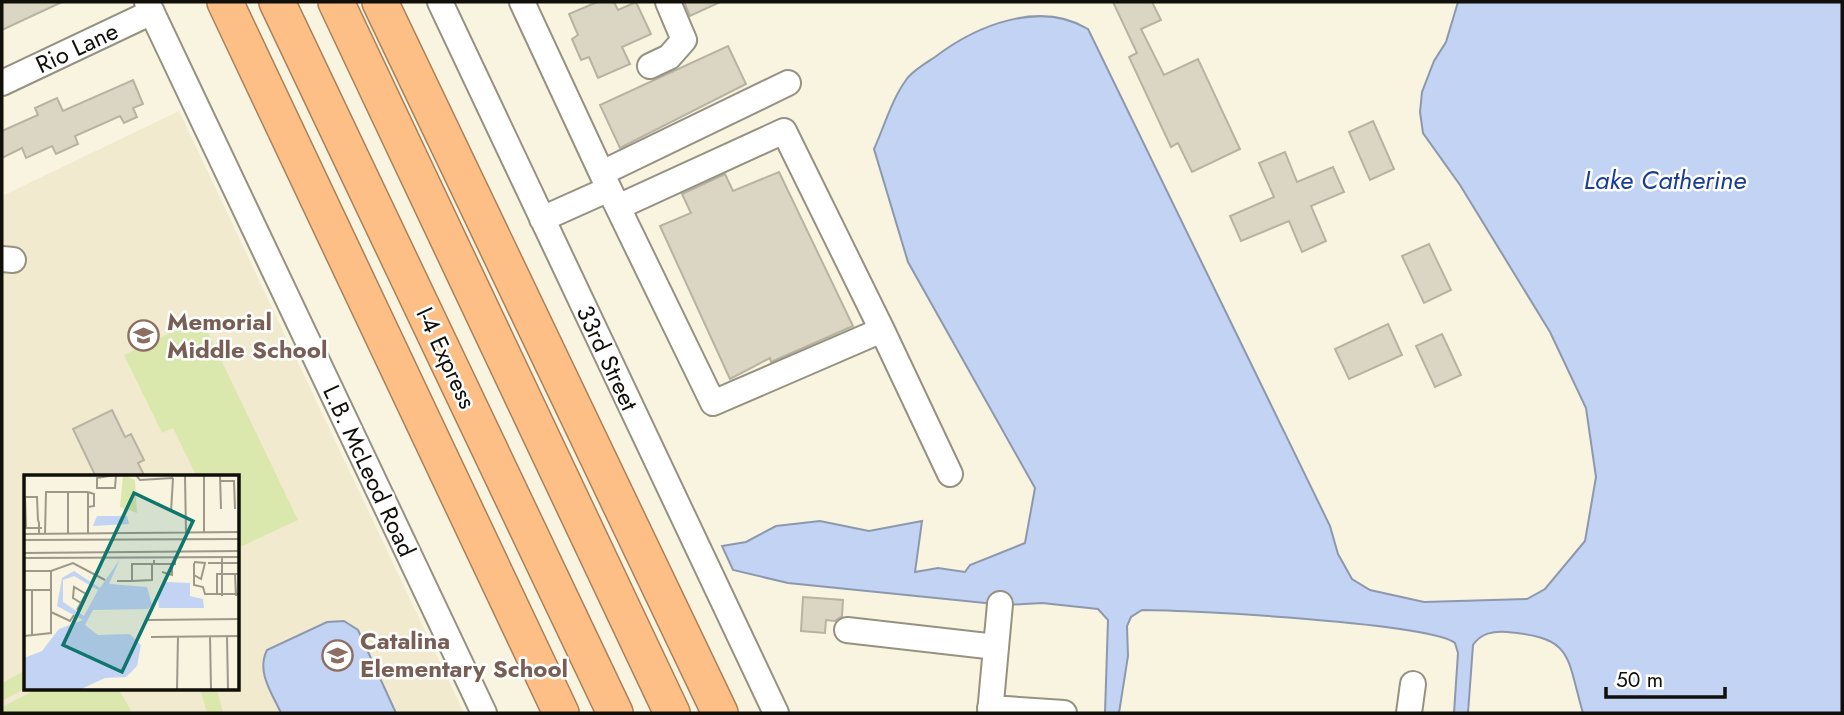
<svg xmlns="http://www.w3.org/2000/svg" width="1844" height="715" font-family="Jost,sans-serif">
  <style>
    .built { fill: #f1eacf; fill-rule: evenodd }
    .green { fill: #dbe8ad }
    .water { fill: #c2d3f3; stroke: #8d98ad; stroke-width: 2 }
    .building { fill: #dbd6c3; stroke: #b8b3a1; stroke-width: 2 }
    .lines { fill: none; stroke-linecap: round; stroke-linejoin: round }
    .minor-casing { stroke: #969281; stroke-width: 28 }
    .highway-casing { stroke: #aa815a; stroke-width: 38 }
    .minor { stroke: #fff; stroke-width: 24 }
    .highway { stroke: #fdbf85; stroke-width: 35 }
    .labels { text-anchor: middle; stroke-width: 5; stroke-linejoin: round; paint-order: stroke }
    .street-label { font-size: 24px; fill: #110f09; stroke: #fff }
    .education-label { font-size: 24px; font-weight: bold; fill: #785e54; stroke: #fff; text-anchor: start }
    .water-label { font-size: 26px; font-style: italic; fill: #193d95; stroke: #fff }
    .inset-road { fill: none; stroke: #9c988a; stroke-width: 2 }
    .view { fill: #0f766e; fill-opacity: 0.15; stroke: #0f766e; stroke-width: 3.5 }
    .inset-edge { fill: none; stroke: #110f09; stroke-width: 3.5 }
  </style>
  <rect width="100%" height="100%" fill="#f8f4e0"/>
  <path class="built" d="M179 111 464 713H2V196ZM26 477H238V689H26Z"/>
  <path class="green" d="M201 318 298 520 238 548V477H197L173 428 162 433 124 355Z
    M26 670V688L2 701V683Z
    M37 689H119L132 713H2V707Z
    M200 689H217L223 713H207Z"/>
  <path class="water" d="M1458 2H1842V713H1583C1566 655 1574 638 1507 632 1493 631 1481 633 1473 645L1468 713H1454L1458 653 1455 643C1430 623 1188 610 1142 610L1131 617 1127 626 1128 656 1119 713H1105L1108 620 1098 609 1042 603 1005 605 788 583 733 570 722 546 746 542 776 526 820 521 869 531 922 521 915 572 938 568 965 572 970 565 1025 543 1035 488 908 262 874 149C884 127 892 99 906 80 912 71 926 63 935 57 977 25 1040 0 1088 29L1330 526 1338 554 1352 579 1370 590 1424 602 1527 599 1545 589 1585 541 1596 477 1586 408 1550 332 1460 185 1423 133 1420 112 1422 92 1434 61 1446 42Z
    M344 621 358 630 396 713H281C272 693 256 672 267 650L327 622Z"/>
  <path class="building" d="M2 2H62L2 30Z
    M597 2H614L618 10 636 2 651 34 622 47 630 64 598 78 589 57 581 60 572 39 578 35 569 14Z
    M684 2H720L690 16Z
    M1113 2H1152L1161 20 1141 29 1164 75 1198 59 1240 149 1192 172 1178 143 1171 147 1129 57 1137 53Z
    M728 46 746 84 620 148 600 105Z
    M133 80 143 104 133 108 137 117 124 123 120 116 75 136 78 144 56 154 52 146 26 158 22 148 2 158V131L38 115 35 108 57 98 63 111Z
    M1373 121 1394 169 1370 180 1349 132Z
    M1285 152 1297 182 1333 167 1344 192 1311 206 1326 241 1302 252 1289 221 1241 241 1230 216 1274 197 1259 163Z
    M779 172 853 326 771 362 770 358 730 379 660 226 691 213 682 194 725 174 733 191Z
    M1429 244 1451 290 1424 303 1402 256Z
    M1388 324 1402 355 1349 379 1335 349Z
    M1442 334 1461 375 1435 387 1416 346Z
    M112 410 125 437 131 434 144 460 138 463 145 477H96L73 429Z
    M803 597 843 600 842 616 835 621 826 620 825 633 801 631Z"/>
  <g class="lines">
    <defs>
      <path id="minor" d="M147 2 484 713
        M440 2 776 713
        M522 2 609 189 542 219
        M650 66 669 57 684 40 668 2
        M2 83 152 12
        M602 173 788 83
        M609 189 713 403 882 330 950 474
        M618 207 784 131 882 330
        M2 259 13 260
        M847 630 996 647
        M990 708 1064 713
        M990 713 1000 604
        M1409 713 1413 684"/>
      <path id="highway" d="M225 2 561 713
        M277 2 615 713
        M336 2 672 713
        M380 2 720 713"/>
    </defs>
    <use href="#minor" class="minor-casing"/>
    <use href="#highway" class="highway-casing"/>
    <use href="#minor" class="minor"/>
    <use href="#highway" class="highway"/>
  </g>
  <defs>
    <symbol id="school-ring" viewBox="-11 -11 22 22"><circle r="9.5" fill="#fff" stroke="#8d6e63" stroke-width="1.5"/><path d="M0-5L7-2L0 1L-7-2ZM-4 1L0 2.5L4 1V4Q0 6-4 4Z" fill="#8d6e63"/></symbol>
  </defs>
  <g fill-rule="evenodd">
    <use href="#school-ring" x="126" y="318" width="35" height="35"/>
    <use href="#school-ring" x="320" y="638" width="35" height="35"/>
  </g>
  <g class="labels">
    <g class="street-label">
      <text transform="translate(77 48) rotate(-25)" y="8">Rio Lane</text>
      <text transform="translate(446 358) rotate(65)" y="8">I-4 Express</text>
      <text transform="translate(607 358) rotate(65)" y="8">33rd Street</text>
      <text transform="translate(369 471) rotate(65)" y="8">L.B. McLeod Road</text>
    </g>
    <g class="education-label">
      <text x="167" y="330">Memorial<tspan x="167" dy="28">Middle School</tspan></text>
      <text x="360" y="649">Catalina<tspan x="360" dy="28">Elementary School</tspan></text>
    </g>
    <g class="water-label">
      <text x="1665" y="189">Lake Catherine</text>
    </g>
  </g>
  <g transform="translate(24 475)">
    <rect width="215" height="215" fill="#f8f4e0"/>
    <path d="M99 0 111 5 113 38 96 32Z" fill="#dbe8ad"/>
    <path d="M73 41H103L105 49 69 51ZM96 84 85 109 123 112 128 130 124 134 69 135 61 150 74 160 106 159 117 170 113 191 102 202 81 203 55 215H0V183L18 176 35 154 59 145 33 131 38 103 50 96 76 113ZM50 101 74 115 60 141 39 127V105ZM142 107 166 108V121L179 124 180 133H135L134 120Z" fill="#c2d3f3" fill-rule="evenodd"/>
    <path class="inset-road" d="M91 0 73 3V13H91L92 0M112 0 116 5 149 3M161 0 162 58M180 0V58M196 0 197 34M197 6H210L211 34M44 17V58M64 32 70 31V19L64 17M147 37 149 3M64 58V17M0 59 216 57M15 59V48L14 45 13 22H1L2 53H18M21 59 22 17H64M0 65 216 64M0 78 216 76M198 82V121M0 83 216 82M130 85V89H151V82M170 87 181 88 177 104 170 100V88M184 88H216M0 96H27L49 88 81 105M138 97 148 100V89M211 99 212 121M170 100V110L179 112 181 119H216M93 106H108V89H130M108 106 128 105V89M0 115H27M8 115V160M193 119V99H216M57 128 49 123 50 112 62 119M53 135 72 100M27 137 46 146 50 140M123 145 216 144M0 161 27 158V96M186 161 187 215M203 161 204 215M127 162 216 161M153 215 154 161"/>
    <path class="view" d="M110 18 169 46 98 197 39 170Z"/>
    <rect width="215" height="215" class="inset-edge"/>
  </g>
  <rect width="1844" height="715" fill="none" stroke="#110f09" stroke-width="7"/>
  <path d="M1606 687v10h119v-10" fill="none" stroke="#110f09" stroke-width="3.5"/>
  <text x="1616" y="687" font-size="21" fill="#110f09" stroke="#ffffff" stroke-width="5" paint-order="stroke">50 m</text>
</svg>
